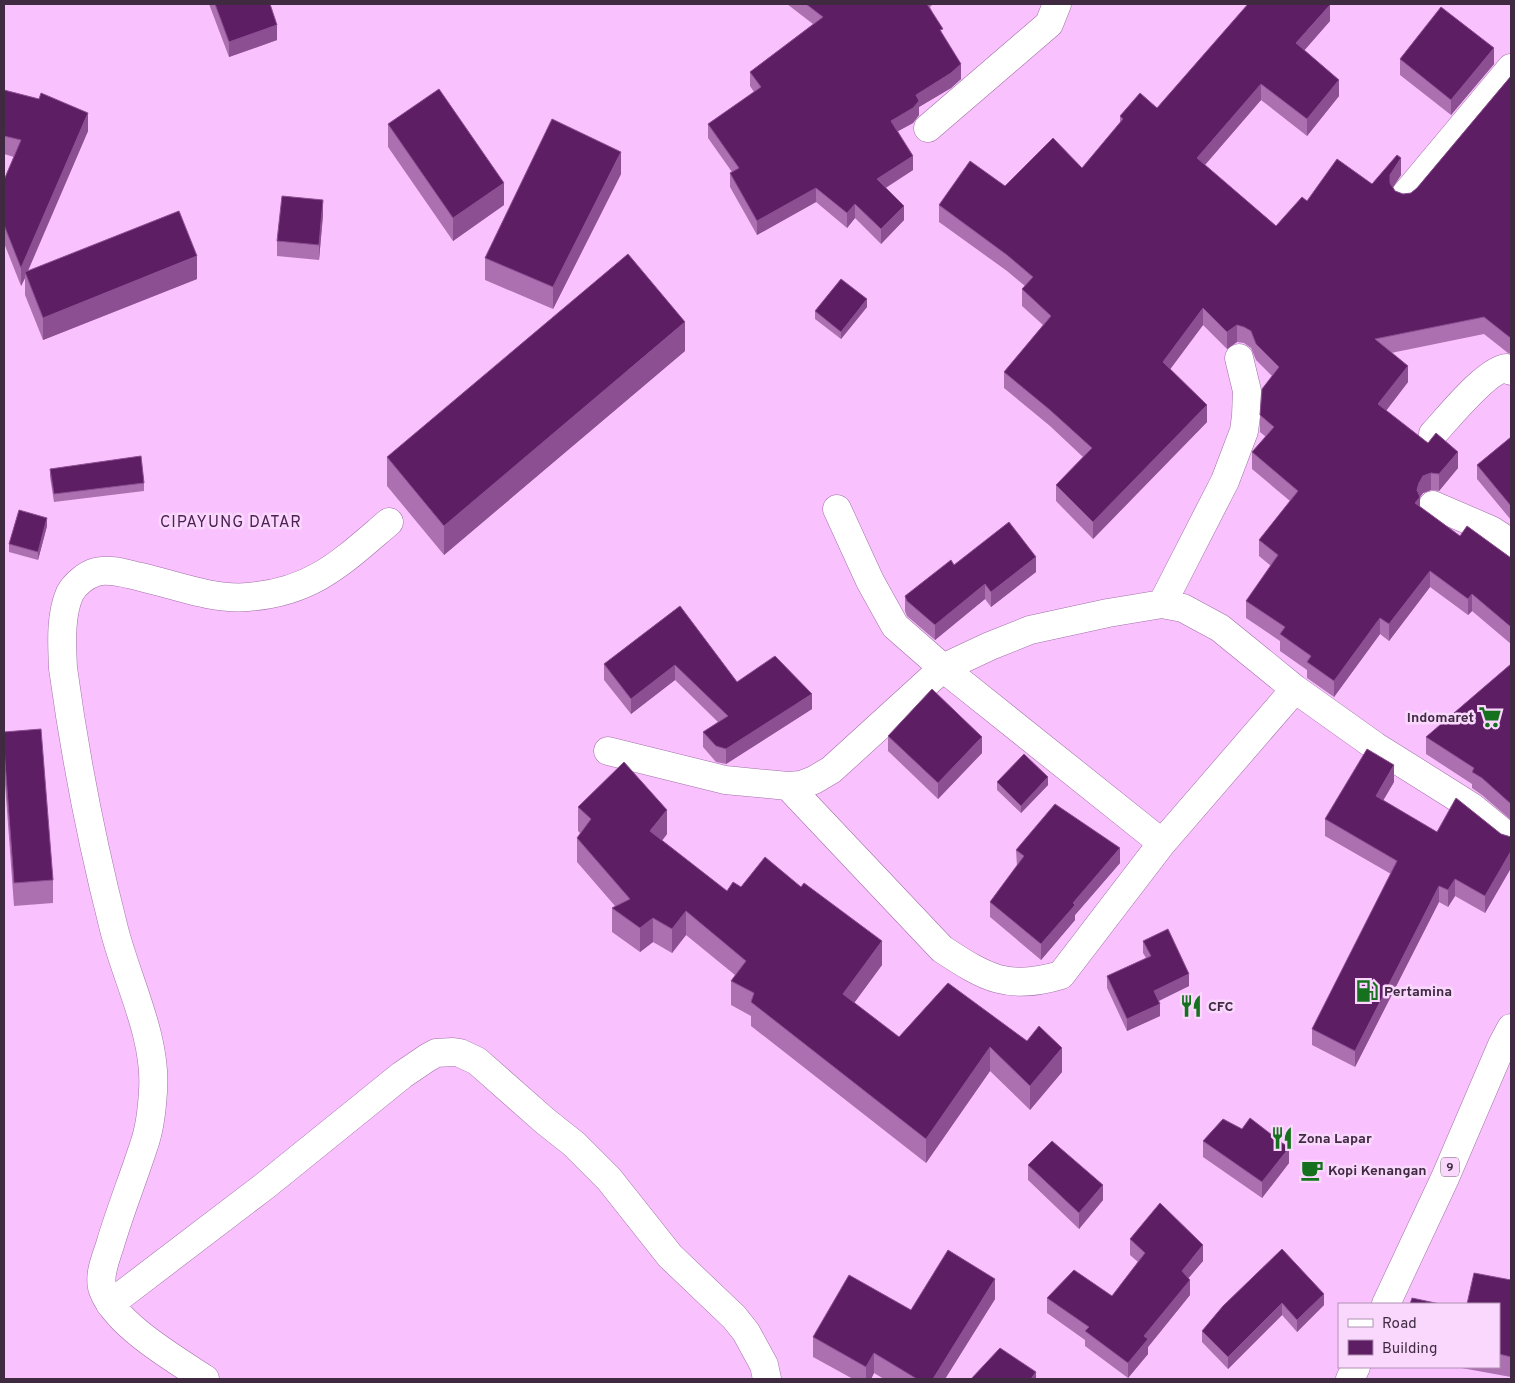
<svg xmlns="http://www.w3.org/2000/svg" width="1515" height="1383" font-family="Overpass,sans-serif">
  <style>
    .lines { fill: none; stroke-linecap: round; stroke-linejoin: round }
    .minor-casing { stroke: #a26fa7; stroke-width: 29 }
    .trunk-casing { stroke: #a26fa7; stroke-width: 29 }
    .minor { stroke: #fff; stroke-width: 28 }
    .trunk { stroke: #fff; stroke-width: 28 }
    .wall { fill: #ac70b1 }
    .shaded-wall { fill: #8c4f92 }
    .building { fill: #5e1e64; stroke: #8c4f92 }
    .labels { text-anchor: middle; stroke-width: 5; stroke-linejoin: round; paint-order: stroke }
    .shield { fill: #fad8fd; stroke: #775e79; stroke-width: 1 }
    .shield-label { font-size: 12px; font-weight: bold; fill: #3f2a41 }
    .poi-label { font-size: 14px; font-weight: bold; fill: #3f2a41; stroke: #fad8fd; text-anchor: start }
    .quarter-label { font-size: 16px; letter-spacing: 1px; fill: #4e2053; stroke: #fad8fd }
  </style>
  <rect width="100%" height="100%" fill="#f9c2fe"/>
  <g class="lines">
    <defs>
      <path id="minor" d="M928 128 1049 24 1057 4
        M1405 195 1511 68
        M1433 434C1448 418 1487 369 1507 368L1511 371
        M1433 505 1491 530 1511 543
        M1162 604 1225 481 1244 431 1246 416 1247 391 1239 358
        M608 751 725 780 788 786 801 785 814 780 831 770 943 668 990 646 1030 630 1108 613 1162 604 1183 608 1220 628 1295 689 1375 746 1472 807 1511 839
        M788 786 942 949C986 978 1008 991 1061 975L1162 843 943 668 895 626 870 581 837 509
        M1162 843 1295 689
        M110 1304 266 1185 402 1075 427 1058 436 1053 453 1052 460 1053 477 1061 545 1121 574 1144 609 1179 670 1256 734 1317 746 1332 764 1365 767 1379
        M205 1379C175 1359 112 1323 102 1287 99 1273 106 1258 110 1245 120 1211 133 1179 144 1145 150 1128 152 1109 153 1091 157 1037 127 981 114 929 92 843 75 756 63 668 62 645 60 615 70 593 75 584 86 575 96 572 110 568 127 574 141 577 175 585 213 600 248 597 313 592 342 562 389 522"/>
      <path id="trunk" d="M1386 1304 1445 1178 1502 1045 1511 1028
        M1350 1379 1356 1367"/>
    </defs>
    <use href="#minor" class="minor-casing"/>
    <use href="#trunk" class="trunk-casing"/>
    <use href="#minor" class="minor"/>
    <use href="#trunk" class="trunk"/>
  </g>
  <path class="wall" d="M209 4H270L277 40 229 57Z
    M787 4H933L930 7 943 35 961 79 951 88 919 107V115L913 123 898 131 913 170 886 188 904 220 881 244 855 218 847 228 816 202 757 235 730 187V173L732 172 708 138V124L754 92 750 86V72L813 24Z
    M1330 21 1304 50 1339 96 1307 136 1261 100 1205 165 1276 226 1307 201 1372 184 1401 175 1393 187 1395 191 1403 194 1411 193 1417 188 1511 76V354L1508 353 1484 334 1391 353 1408 382 1386 411 1458 468 1439 491 1431 490 1423 493 1420 497V507L1460 536 1511 558V644L1472 611 1468 615 1430 587 1389 641 1380 634 1334 697 1307 678V670L1280 651V641L1246 618V601L1271 566 1259 556V540L1290 501 1252 469V452L1266 437 1260 432V415L1272 376 1256 360 1251 348 1244 343 1237 342 1227 349 1203 325 1170 369 1207 422 1093 539 1056 501V485L1083 457 1050 426 1004 388V372L1043 325 1022 306V289L1025 286 1007 271 939 222V205L1005 186 1082 168 1120 123V116L1157 108Z
    M1400 59 1494 64 1451 115 1400 75Z
    M4 90 88 131 28 271 197 279 43 340 25 295V278L21 286 4 243V180L14 157 4 154Z
    M388 124 504 205 453 241 388 147Z
    M621 174 553 309 485 280V258Z
    M323 215 319 260 277 256V241Z
    M867 307 841 339 815 319V311Z
    M685 351 444 555 387 486V457Z
    M1511 437V520L1477 479V465Z
    M50 469 144 483V491L54 502 50 477Z
    M47 526 38 560 9 552V544Z
    M954 565 1036 572 991 607 985 599 935 640 907 616 905 611V596Z
    M680 606 737 682 812 709 726 764 716 762 703 747V732L718 722 675 680 631 714 604 680V664Z
    M1511 664V820L1482 795 1472 788V784L1426 754V737Z
    M4 732 53 880V903L14 906 4 770Z
    M888 736 982 753 938 799 888 751Z
    M997 782 1048 785 1021 813 997 790Z
    M1394 782 1383 800 1437 832 1501 834 1511 837V868L1485 913 1455 896 1448 907 1439 902 1355 1067 1312 1045V1029L1391 874 1325 836V819Z
    M578 807 667 834 662 841 727 891 741 887 882 965 854 1003 899 1037 948 983 1062 1072 1030 1110 990 1071 926 1163 751 1026V1016L731 1005V981L735 975 686 935 672 953 653 942 640 952 612 932V908L615 906 577 862V838L580 833 578 831Z
    M1016 850 1120 863 1075 915V920L1041 960 990 917V902L1017 866Z
    M1143 941 1189 986 1159 1001 1160 1016 1127 1031 1107 988V976L1146 958 1143 953Z
    M1203 1141 1289 1163 1262 1198 1203 1157Z
    M1028 1165 1103 1200 1079 1229 1028 1180Z
    M1130 1239 1203 1261 1188 1278 1190 1295 1148 1347V1354L1128 1378 1085 1346V1340L1047 1313V1298L1112 1296 1138 1262 1130 1255Z
    M1282 1249 1324 1305 1297 1332 1282 1315 1228 1369 1202 1342V1331Z
    M1511 1280V1377L1456 1367H1499V1304Z
    M995 1299 945 1379H884L874 1373 871 1379H853L813 1357V1337L911 1310Z"/>
  <path class="shaded-wall" d="M1330 5V21L1296 60V43Z
    M277 25V40L229 57V42Z
    M1494 48V64L1451 115V100Z
    M961 64V79L951 88 919 107V115L913 123 891 135V121L916 95Z
    M1339 80V96L1307 136V119Z
    M1261 84V100L1197 174V158Z
    M88 113V131L26 275 25 272V278L21 286V268Z
    M621 152V174L553 309V287Z
    M913 156V170L877 193V179Z
    M1401 158V175L1390 192V175Z
    M504 183V205L453 241V218Z
    M816 188V202L757 235V221Z
    M323 200V215L319 260V245Z
    M855 204V218L847 228V213Z
    M904 206V220L881 244V229Z
    M197 256V279L43 340V318Z
    M867 299V307L841 339V332Z
    M1203 308V325L1163 379V362Z
    M685 322V351L444 555V526Z
    M1237 325V342L1227 349V332Z
    M1408 366V382L1378 421V404Z
    M1207 405V422L1093 539V522Z
    M1458 452V468L1439 491V474Z
    M1431 473V490L1423 493 1420 497V513L1415 503 1419 483 1423 476Z
    M47 518V526L38 560V552Z
    M1036 557V572L991 607V592Z
    M1430 571V587L1389 641V624Z
    M985 584V599L935 640V625Z
    M1472 594V611L1468 615V599Z
    M1380 618V634L1334 697V681Z
    M675 665V680L631 714V699Z
    M812 694V709L726 764V749Z
    M982 737V753L938 799V783Z
    M1394 765V782L1376 813V796Z
    M1048 777V785L1021 813V806Z
    M667 810V834L650 855V831Z
    M1120 848V863L1075 915V920L1041 960V944L1073 903Z
    M1511 851V868L1485 913V896Z
    M1455 879V896L1448 907V890Z
    M1439 886V902L1355 1067V1051Z
    M686 911V935L672 953V929Z
    M653 918V942L640 952V928Z
    M882 941V965L843 1018V994Z
    M1189 974V986L1154 1003V991Z
    M1160 1004V1016L1127 1031V1019Z
    M990 1047V1071L926 1163V1139Z
    M1062 1048V1072L1030 1110V1086Z
    M1289 1148V1163L1262 1198V1182Z
    M1103 1185V1200L1079 1229V1213Z
    M1203 1245V1261L1182 1286V1271Z
    M995 1279V1299L945 1379H933Z
    M1190 1280V1295L1148 1347V1354L1128 1378V1363L1144 1336Z
    M1324 1294V1305L1297 1332V1320Z
    M1282 1303V1315L1228 1369V1357Z
    M874 1353V1373L871 1379H866V1367Z
    M1036 1372V1379H1031Z"/>
  <path class="building" d="M215 4H270L277 25 229 42Z
    M806 4H927L943 29 940 30 961 64 951 73 916 95 919 101 913 108 891 121 913 156 877 179 904 206 881 229 855 204 847 213 816 188 757 221 730 173 739 168 708 124 761 87 750 72 823 17Z
    M1248 4H1328L1330 5 1296 43 1339 80 1307 119 1261 84 1197 158 1276 226 1302 197 1307 201 1337 159 1372 184 1397 155 1401 158 1390 175V183L1395 191 1403 194 1411 193 1417 188 1511 76V338L1508 336 1484 317 1375 339 1408 366 1378 404 1428 443 1436 433 1458 452 1439 474 1431 473 1423 476 1419 483 1417 490 1420 497 1415 503 1460 536 1467 526 1511 558V627L1472 594 1468 599 1430 571 1389 624 1380 618 1334 681 1307 662 1311 656 1280 634 1285 627 1246 601 1278 555 1259 540 1298 491 1252 452 1274 427 1260 415 1262 389 1279 367 1256 344 1251 331 1244 327 1237 325 1227 332 1203 308 1163 362 1207 405 1093 522 1056 485 1092 448 1050 410 1004 372 1051 316 1022 289 1033 277 1007 255 939 205 970 161 1005 186 1053 138 1082 168 1123 119 1120 116 1140 93 1157 108Z
    M1441 7 1494 48 1451 100 1400 59Z
    M439 89 504 183 453 218 388 124Z
    M4 90 39 99 41 93 88 113 21 268 4 225V180L21 140 4 136Z
    M552 119 621 152 553 287 485 258Z
    M282 196 323 200 319 245 277 241Z
    M179 211 197 256 43 318 25 272Z
    M628 254 685 322 444 526 387 457Z
    M841 279 867 299 841 332 815 311Z
    M1511 437V506L1477 465Z
    M141 456 144 483 54 494 50 469Z
    M19 510 47 518 38 552 9 544Z
    M1009 522 1036 557 991 592 985 584 935 625 907 601 905 596 951 560 954 565Z
    M680 606 737 682 775 656 812 694 726 749 716 746 703 732 728 716 675 665 631 699 604 664Z
    M1511 664V804L1482 778 1472 772 1474 768 1426 737Z
    M932 689 982 737 938 783 888 736Z
    M41 729 53 880 14 883 4 748V732Z
    M1367 749 1394 765 1376 796 1437 832 1456 798 1501 834 1511 837V851L1485 896 1455 879 1448 890 1439 886 1355 1051 1312 1029 1397 861 1325 819Z
    M1024 754 1048 777 1021 806 997 782Z
    M624 762 667 810 650 831 727 891 733 882 741 887 765 857 801 887 804 883 882 941 843 994 899 1037 948 983 1027 1041 1039 1026 1062 1048 1030 1086 990 1047 926 1139 751 1002 754 993 731 981 746 961 686 911 672 929 653 918 640 928 612 908 630 899 577 838 591 819 578 807Z
    M1055 804 1120 848 1073 903 1075 905 1041 944 990 902 1024 856 1016 850Z
    M1168 929 1189 974 1154 991 1160 1004 1127 1019 1107 976 1151 956 1143 941Z
    M1250 1118 1289 1148 1262 1182 1203 1141 1223 1119 1242 1129Z
    M1052 1141 1103 1185 1079 1213 1028 1165Z
    M1160 1203 1203 1245 1182 1271 1190 1280 1144 1336 1148 1339 1128 1363 1085 1331 1089 1327 1047 1298 1074 1270 1112 1296 1145 1253 1130 1239Z
    M1282 1249 1324 1294 1297 1320 1282 1303 1228 1357 1202 1331 1223 1306Z
    M948 1250 995 1279 933 1379H917L874 1353 866 1367 813 1337 849 1275 911 1310Z
    M1474 1273 1511 1280V1357L1499 1354V1304H1467Z
    M1412 1298 1440 1304H1410Z
    M1000 1348 1036 1372 1031 1379H971Z"/>
  <defs>
    <symbol id="supermarket-bare" viewBox="-9 -9 18 18"><path d="M-6-5.5h2.5l.6 2H6L4.5 2H-2.5L-4.4-4H-6ZM-1.5 3.2a1.3 1.3 0 1 0 .1 0ZM3 3.2a1.3 1.3 0 1 0 .1 0Z" fill="#16711e" stroke="#fad8fd" stroke-width="2.5" paint-order="stroke"/></symbol>
    <symbol id="fuel-bare" viewBox="-9 -9 18 18"><path d="M-5.5-6h7V0h2V4h1.3V-2.5L3-4.5l.8-.8L6-3V5H2.5V1h-1V6h-7ZM-4.2-4.7v3.2H.2V-4.7Z" fill="#16711e" stroke="#fad8fd" stroke-width="2.5" paint-order="stroke"/></symbol>
    <symbol id="restaurant-bare" viewBox="-9 -9 18 18"><path d="M-5-6h1v4h1v-4h1v4h1v-4h1v5L-1.5 .5V6h-2V.5L-5-1ZM5-6V6H3V1.5H1.5Q1.5-4 5-6Z" fill="#16711e" stroke="#fad8fd" stroke-width="2.5" paint-order="stroke"/></symbol>
    <symbol id="cafe-bare" viewBox="-9 -9 18 18"><path d="M-5.5-4.5H6V0H3Q3 3.5 0 3.5H-2.5Q-5.5 3.5-5.5 0ZM3-3.2v2h1.7v-2ZM-6 4.5H4V6H-6Z" fill="#16711e" stroke="#fad8fd" stroke-width="2.5" paint-order="stroke"/></symbol>
  </defs>
  <g fill-rule="evenodd">
    <use href="#supermarket-bare" x="1474" y="701" width="32" height="32"/>
    <use href="#fuel-bare" x="1351" y="975" width="32" height="32"/>
    <use href="#restaurant-bare" x="1175" y="990" width="32" height="32"/>
    <use href="#restaurant-bare" x="1266" y="1122" width="32" height="32"/>
    <use href="#cafe-bare" x="1296" y="1154" width="32" height="32"/>
  </g>
  <g class="labels">
    <rect class="shield" x="1441" y="1157.5" width="18" height="19" rx="4"/>
    <g class="shield-label">
      <text x="1450" y="1171">9</text>
    </g>
    <g class="poi-label">
      <text x="1474" y="722" text-anchor="end">Indomaret</text>
      <text x="1384" y="996">Pertamina</text>
      <text x="1208" y="1011">CFC</text>
      <text x="1298" y="1143">Zona Lapar</text>
      <text x="1328" y="1175">Kopi Kenangan</text>
    </g>
    <g class="quarter-label">
      <text x="231" y="527">CIPAYUNG DATAR</text>
    </g>
  </g>
  <rect width="1515" height="1383" fill="none" stroke="#3f2a41" stroke-width="10"/>
  <rect x="1338" y="1303" width="162" height="65" fill="#fad8fd" stroke="#af92b2"/>
  <rect x="1348" y="1319" width="25" height="8" fill="#ffffff" stroke="#af92b2"/>
  <text x="1382" y="1328" font-size="15" fill="#3f2a41">Road</text>
  <rect x="1348" y="1340" width="25" height="15" fill="#5e1e64" stroke="#af92b2"/>
  <text x="1382" y="1353" font-size="15" fill="#3f2a41">Building</text>
</svg>
